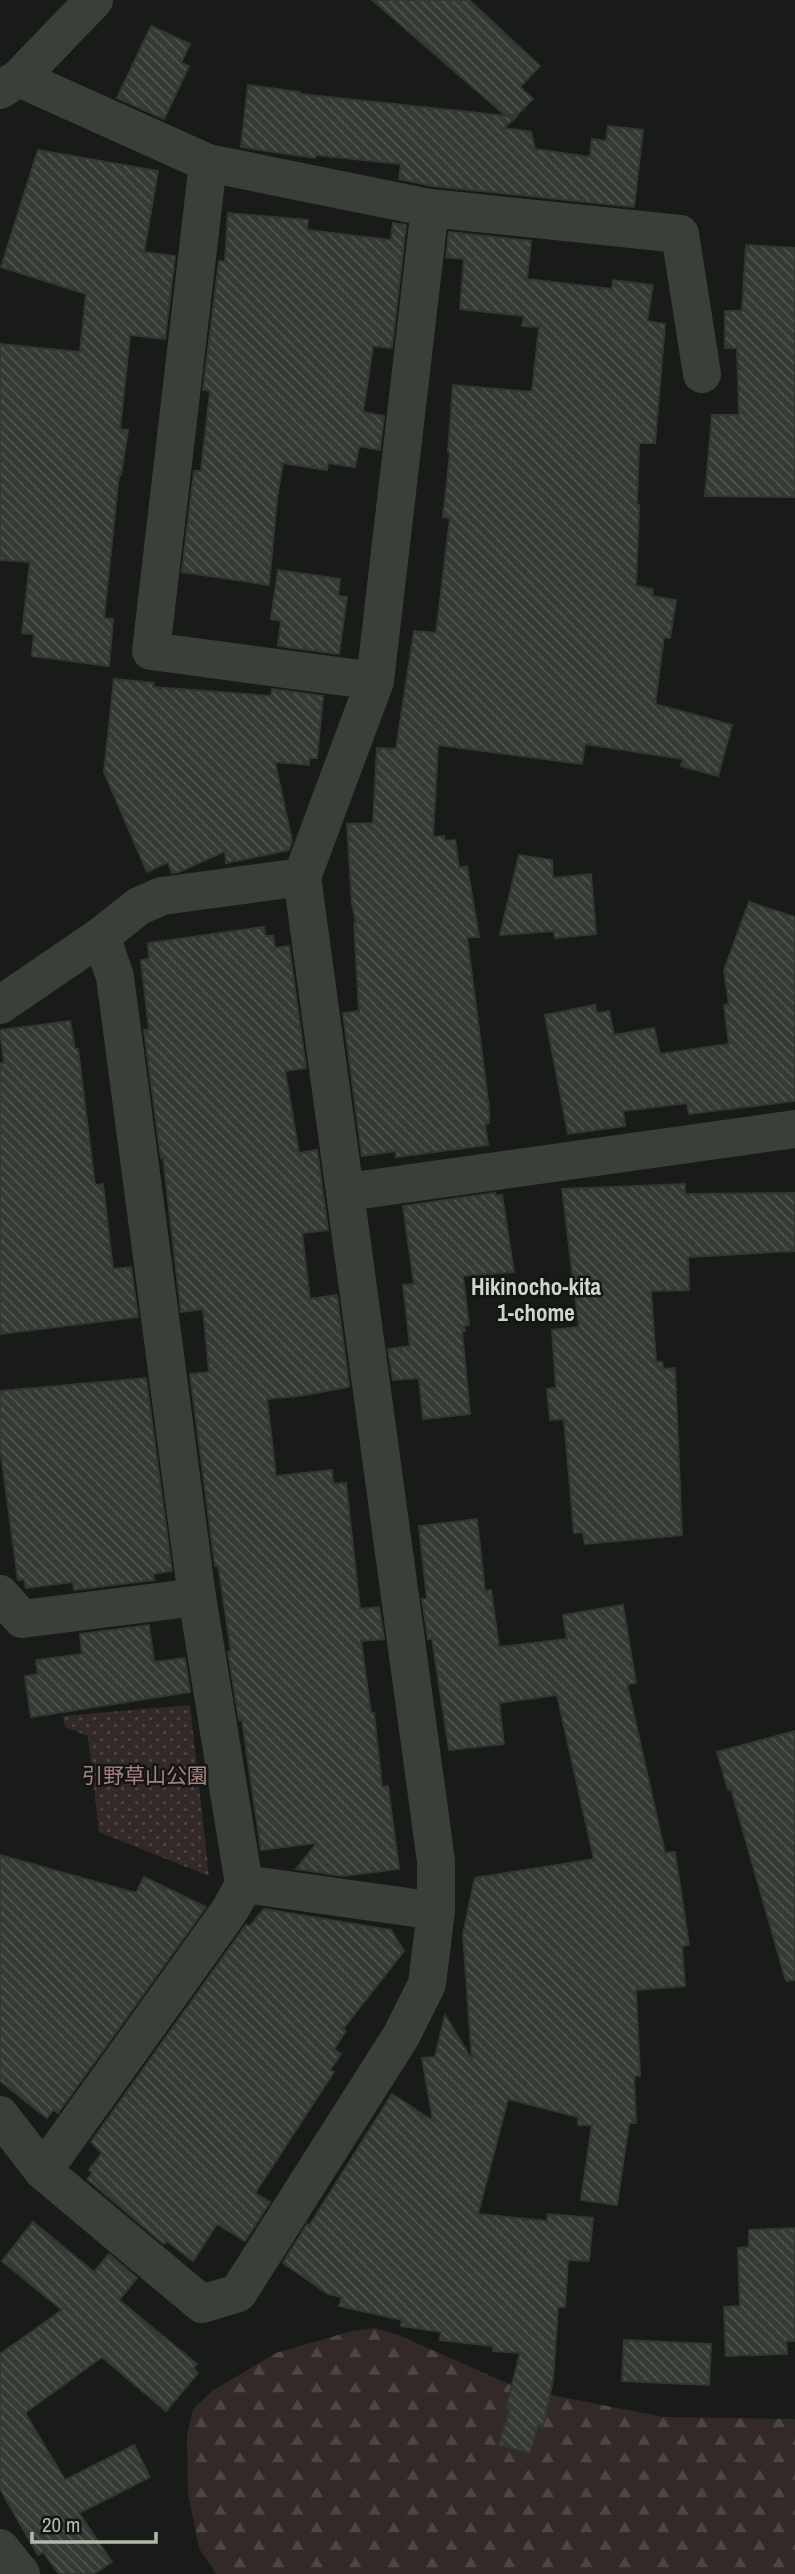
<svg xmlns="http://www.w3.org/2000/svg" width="795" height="2574" font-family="'Archivo Narrow','Noto Sans JP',sans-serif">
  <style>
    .forest { fill: url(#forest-firs) }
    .park { fill: url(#park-dots) }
    .building { fill: url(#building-back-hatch); stroke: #323732; stroke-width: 2 }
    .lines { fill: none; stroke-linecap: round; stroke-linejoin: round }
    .minor { stroke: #3a4039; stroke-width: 38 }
    .labels { text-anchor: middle; stroke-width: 5; stroke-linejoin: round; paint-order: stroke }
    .park-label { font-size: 21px; fill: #a78280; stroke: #131613 }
    .neighbourhood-label { font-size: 23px; font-weight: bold; fill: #cfd7cb; stroke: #131613 }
  </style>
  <defs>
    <pattern id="forest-firs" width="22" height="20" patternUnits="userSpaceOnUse" patternTransform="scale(1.75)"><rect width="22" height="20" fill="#332928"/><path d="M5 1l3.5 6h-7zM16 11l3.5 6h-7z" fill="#4e4644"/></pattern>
    <pattern id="park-dots" width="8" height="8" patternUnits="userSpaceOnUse" patternTransform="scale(1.75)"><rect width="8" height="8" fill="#332928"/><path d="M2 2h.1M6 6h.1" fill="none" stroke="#4e4644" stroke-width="1.8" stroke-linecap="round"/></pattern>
    <pattern id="building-back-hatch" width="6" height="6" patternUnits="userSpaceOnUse" patternTransform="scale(1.75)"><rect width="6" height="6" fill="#363a35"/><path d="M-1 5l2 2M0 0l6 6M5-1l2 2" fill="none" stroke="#515550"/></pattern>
  </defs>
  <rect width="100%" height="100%" fill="#181b18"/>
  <path class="forest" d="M375 2328 396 2334 520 2389 664 2417 795 2419V2574H216L199 2548 188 2493 187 2436 193 2409 212 2391 276 2353 352 2331Z"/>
  <path class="park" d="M190 1705 209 1876 99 1832 88 1736 65 1727 63 1716Z"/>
  <path class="building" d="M372 0H469L540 66 520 87 533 99 517 115H505Z
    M151 26 190 44 181 63 189 66 164 119 117 98Z
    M248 85 300 92V94L516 117 504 128 531 132 535 149 590 157 592 139 606 141 608 126 643 130 634 207 433 186 399 179 401 164 316 155 315 158 241 147Z
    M38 150 158 171 144 252 175 256 165 339 130 335 120 429 128 430 121 475H119L104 618 113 619 109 666 32 656 34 634 22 633 30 562 0 560V344L80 352 86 294 1 267Z
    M228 213 308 220 307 230 391 240 393 223 406 225 392 348 373 346 363 412 384 416 380 450 359 446 355 467 328 463 327 470 283 463 277 498 269 585 182 572 194 471H201L210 391 203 390 219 261 225 262Z
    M449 232 531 241 527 279 612 289 613 280 653 285 647 321 665 324 655 443H639L637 504 639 505 636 586 653 589 652 596 676 600 670 638 664 637 655 704 732 725 718 776 681 766 683 759 585 744 582 764 438 745 433 837 444 836 445 841 455 840 459 868 467 866 479 937H467L489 1108V1123L485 1124 488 1145 396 1157V1151L362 1156 343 1013 359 1011 354 923H356L352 903 347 824 373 823 377 748 396 749 414 631 436 633 450 518 443 517 450 453 448 452 453 385 532 392 539 327 522 326 524 316 460 309 464 259 446 257Z
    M746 245 795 248V497L705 496 712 415H739L737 348H725V311H742Z
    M278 570 340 579 338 596 347 597 339 654 278 646 281 621 271 619Z
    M114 679 154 683 153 687 271 696 272 689 323 696 317 758H309V765L275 762 292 841 289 850 226 863 225 851 179 872 172 873 168 862 147 872 104 772Z
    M519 855 552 860 553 878 591 874 596 934 555 938 554 931 500 935Z
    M749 902 795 917V1101L689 1114 687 1103 623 1111 625 1126 568 1134 545 1015 595 1005 597 1013 609 1011 614 1035 654 1028 660 1054 729 1044 724 1005 729 1004 724 970Z
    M264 927 265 936H273L275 948 289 946 306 1068 285 1071 299 1153 317 1150 325 1208 328 1230 302 1233 310 1299 337 1295 349 1385 348 1387 299 1396 267 1399 276 1476 332 1470 333 1484 346 1483 360 1609 379 1607 384 1639 361 1641 371 1713H374L382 1787 388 1786 399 1869 343 1876 296 1869 317 1843 261 1850 242 1720H239L228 1652H231L220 1577 218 1566H215L190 1374 209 1372 203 1309 181 1312 163 1157 161 1158 144 1030H149L141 960 149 959 148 943Z
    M70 1021 75 1049H78L95 1185 103 1184 113 1269 131 1267 138 1317 0 1334V1063H4L0 1030Z
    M685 1184V1194L795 1193V1251L688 1257 689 1290 651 1291 656 1362H662L663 1369 675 1368 682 1535 585 1544 583 1532 574 1533 564 1419 550 1420 547 1389 556 1388 552 1330 579 1327 562 1189Z
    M495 1193V1196L502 1195 514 1272 463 1276 469 1325 464 1326 465 1331 462 1332 470 1414 423 1419 419 1378 393 1380 388 1349 410 1346 403 1285 414 1284 403 1206Z
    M146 1378 172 1571 153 1574 154 1580 74 1590 73 1582 26 1588 24 1579 18 1580 0 1447V1391Z
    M477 1519 485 1591 491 1590 499 1647 567 1639 563 1615 623 1605 636 1683 627 1684 665 1853 675 1852 689 1945 682 1946 685 1986 636 1990 640 2076H634L636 2123H629L617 2205 581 2200 592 2125H578V2117L508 2099 478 2214 547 2221 548 2214 593 2218 589 2261 568 2260 565 2307H558L553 2380 543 2426 538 2425 530 2453 499 2445 510 2409 506 2408 520 2353 493 2351V2346L440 2340 441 2332 401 2326 402 2320 339 2306 342 2297 328 2294 283 2263 307 2224 309 2226 392 2094 433 2121 422 2058 435 2057 445 2015 472 2060 463 1934 475 1878 594 1859 557 1695 499 1703 504 1744 449 1750 432 1638 428 1639 422 1599H427L419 1526Z
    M149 1625 154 1662 185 1658 190 1692 31 1717 25 1676 38 1674 36 1660 82 1654 80 1634Z
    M795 1731V1980L786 1981 731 1789 728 1790 717 1752Z
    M0 1855 136 1893 144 1877 206 1907 58 2113 53 2110 47 2118 0 2081Z
    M264 1909 391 1930 404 1951 343 2029 346 2031 334 2049 341 2054 330 2070 334 2072 255 2193 270 2202 245 2241 217 2224 193 2261 167 2241 164 2244 87 2179 93 2173 89 2170 102 2153 91 2142 246 1925 250 1926Z
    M33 2222 94 2272 109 2254 137 2278 119 2300 197 2364 193 2368 198 2373 166 2411 102 2357 25 2413 65 2480 134 2445 150 2477 79 2513 112 2562 94 2574H59L43 2552 38 2555 0 2489V2354L62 2310 2 2261Z
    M795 2228V2341H786L787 2354 726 2356 724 2307 740 2306 738 2248 749 2247V2230Z
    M624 2340 711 2344 709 2385 622 2381Z"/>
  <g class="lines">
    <path class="minor" d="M19 78 208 163 151 651 375 681
      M0 90 19 78 94 0
      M208 163 430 208 680 234 702 374
      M302 877 375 681 430 208
      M101 936 139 906 162 896 302 877 436 1861V1911L244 1884 197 1597
      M0 1005 101 936 115 977 197 1597 22 1619 0 1594
      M347 1192 795 1129
      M244 1884 230 1910 43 2171 202 2304 238 2293 401 2036 427 1984 436 1911
      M0 2115 43 2171
      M0 2548 21 2574"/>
  </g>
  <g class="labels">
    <g class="park-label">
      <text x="145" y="1783">引野草山公園</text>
    </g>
    <g class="neighbourhood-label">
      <text x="536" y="1295">Hikinocho-kita<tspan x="536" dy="26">1-chome</tspan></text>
    </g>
  </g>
  <path d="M32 2532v10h124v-10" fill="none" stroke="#b0bbaa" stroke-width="3.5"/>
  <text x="42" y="2532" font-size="21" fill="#b0bbaa" stroke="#131613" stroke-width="5" paint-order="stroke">20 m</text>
</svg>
